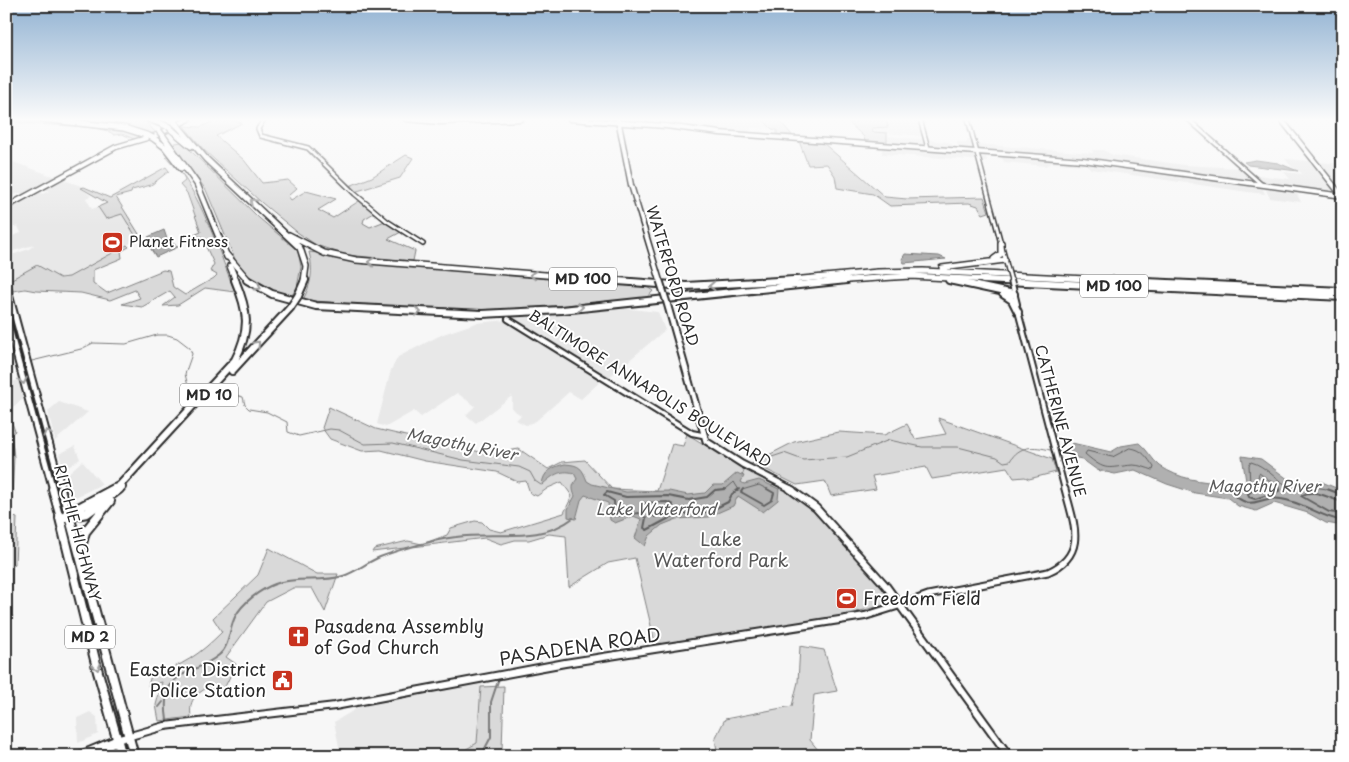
<svg xmlns="http://www.w3.org/2000/svg" width="1349" height="762" font-family="'Playpen Sans',sans-serif">
  <style>
    .built { fill: #e8e8e8 }
    .green { fill: #d9d9d9; stroke: #828282 }
    .water { fill: #b0b0b0; stroke: #7b7b7b }
    .lines { fill: none; stroke-linecap: round; stroke-linejoin: round }
    .shore-far1 { stroke: #606060; stroke-width: 1 }
    .shore { stroke: #606060; stroke-width: 2 }
    .stream-far1 { stroke: #7b7b7b; stroke-width: 1 }
    .stream { stroke: #7b7b7b; stroke-width: 2 }
    .minor-far2-casing { stroke: #2b2b2b; stroke-width: 6 }
    .minor-far1-casing { stroke: #2b2b2b; stroke-width: 8 }
    .minor-casing { stroke: #2b2b2b; stroke-width: 9 }
    .major-far2-casing { stroke: #2b2b2b; stroke-width: 7 }
    .major-far1-casing { stroke: #2b2b2b; stroke-width: 9 }
    .major-casing { stroke: #2b2b2b; stroke-width: 10 }
    .highway-far2-casing { stroke: #2b2b2b; stroke-width: 8 }
    .highway-far1-casing { stroke: #2b2b2b; stroke-width: 10 }
    .highway-casing { stroke: #2b2b2b; stroke-width: 12 }
    .minor-far2 { stroke: #fff; stroke-width: 3 }
    .minor-far1 { stroke: #fff; stroke-width: 4 }
    .minor { stroke: #fff; stroke-width: 5 }
    .major-far2 { stroke: #fff; stroke-width: 4 }
    .major-far1 { stroke: #fff; stroke-width: 5 }
    .major { stroke: #fff; stroke-width: 6 }
    .highway-far2 { stroke: #fff; stroke-width: 5 }
    .highway-far1 { stroke: #fff; stroke-width: 6 }
    .highway { stroke: #fff; stroke-width: 8 }
    .minor-bridge-far1-casing { stroke: #2b2b2b; stroke-width: 6; stroke-linecap: butt }
    .minor-bridge-casing { stroke: #2b2b2b; stroke-width: 8; stroke-linecap: butt }
    .major-bridge-casing { stroke: #2b2b2b; stroke-width: 9; stroke-linecap: butt }
    .highway-bridge-far1-casing { stroke: #2b2b2b; stroke-width: 8; stroke-linecap: butt }
    .highway-bridge-casing { stroke: #2b2b2b; stroke-width: 10; stroke-linecap: butt }
    .minor-bridge-far1 { stroke: #fff; stroke-width: 3 }
    .minor-bridge { stroke: #fff; stroke-width: 4 }
    .major-bridge { stroke: #fff; stroke-width: 5 }
    .highway-bridge-far1 { stroke: #fff; stroke-width: 5 }
    .highway-bridge { stroke: #fff; stroke-width: 6 }
    .oneway { stroke: #a0a0a0 }
    .labels { text-anchor: middle; stroke-width: 4; stroke-linejoin: round; paint-order: stroke }
    .shield { fill: #fff; stroke: #6b6b6b; stroke-width: 1 }
    .shield-label { font-size: 14px; font-weight: bold; fill: #2b2b2b }
    .poi-label { font-size: 15px; fill: #2b2b2b; stroke: #fff; text-anchor: start }
    .street-label { font-size: 15px; fill: #2b2b2b; stroke: #fff }
    .water-label { font-size: 16px; font-style: italic; fill: #5a5a5a; stroke: #fff }
    .near-park-label { font-size: 18px; fill: #565656; stroke: #fff }
    .near-poi-label { font-size: 18px; fill: #2b2b2b; stroke: #fff; text-anchor: start }
    .near-street-label { font-size: 18px; fill: #2b2b2b; stroke: #fff }
  </style>
  <rect width="100%" height="100%" fill="#f7f7f7"/>
  <filter id="ink" filterUnits="userSpaceOnUse"><feTurbulence type="fractalNoise" baseFrequency=".02" numOctaves="2"/><feDisplacementMap in="SourceGraphic" scale="10" xChannelSelector="R" yChannelSelector="G"/><feConvolveMatrix kernelMatrix="1 2 1 2 8 2 1 2 1" color-interpolation-filters="sRGB"/></filter>
  <g filter="url(#ink)">
    <path class="built" d="M669 119H762L772 129 751 128 750 134 702 130 669 125Z
      M854 119H920L925 136 868 132Z
      M888 136 948 142 959 149 956 142H967V139H973L976 151 978 150 977 144 1093 153 1092 150H1103L1113 155 1184 165 1240 168 1248 174 1290 179 1284 172 1303 174 1291 166 1285 159 1309 161 1336 193 1295 190 1301 202 1270 198 1264 186 1261 185 1265 194 1248 192 1091 169 1083 161V165L1052 163 1045 166 1004 162 1001 155 985 152 987 161 882 154V146L888 144Z
      M10 161 84 187 82 189 91 196 86 198 92 209 98 207 106 219 121 213 138 239 69 277 60 278 37 266 10 280 6 257 29 249 34 245 6 253V238L21 233 18 226 6 229V210L35 193 41 192 42 194 49 191 39 187 24 195 20 193 6 198V163Z
      M1317 162 1343 164V192L1329 178Z
      M612 307 658 312 665 330 607 379 511 318Z
      M508 320 602 380 581 399 569 392 536 421 526 425 516 420 521 415 512 409V396L476 423 466 415 475 406 457 393 421 417 414 411 386 427 377 424 391 370 398 357 443 334 476 323Z
      M8 381H19L23 399 9 410 6 407V384Z
      M59 402 88 412 55 441 48 411Z
      M75 446 80 459 64 470 59 454Z
      M82 461 102 484 70 500 64 477Z
      M482 681 477 743 454 756H341L334 722 368 702Z
      M90 712 97 717 98 734 78 743 77 718Z"/>
    <path class="green" d="M6 119C49 119 105 125 146 137L134 139 122 134 114 135C103 122 24 128 6 119Z
      M65 119H136L145 121 157 134C149 136 139 129 131 127 110 121 87 121 65 119Z
      M218 119H229L242 123 216 136 244 160 262 183 288 180 297 188 288 196 291 200 306 191 336 199 318 210 333 218 359 201 374 213 364 219 363 223 370 227 385 221 401 232 388 239 415 251 413 261 346 255 316 245 297 232 262 203 204 150 184 126 201 127Z
      M762 119 780 121 792 135H777V130L772 129Z
      M845 119 887 120 888 127 872 128 873 132 887 133V144L865 142 864 137Z
      M799 141 822 142 885 197 907 199 984 197 989 212 983 214 978 206 969 203 890 206 873 194 837 188 835 176 827 164 808 165Z
      M182 142 259 218 298 251 301 267 297 287 291 297 271 290 250 277 237 264 206 190 174 146 175 143Z
      M406 155 413 158 400 178 354 192 347 187 372 177Z
      M169 156C202 197 216 244 235 292L205 288 178 305 163 306 175 297 170 291 142 307 122 304 140 298 135 290 110 300 81 293 36 291 25 289 13 291 10 280 37 265 60 278 69 277 127 245 129 247 121 251 122 258 93 270V283L107 293 163 270 169 271 173 287 185 295 214 278 217 275 210 271 214 264 201 236 186 241 182 240 201 232 187 193 180 185 185 181 184 176 166 157Z
      M166 167 169 171 151 185 132 190 131 193 116 197 139 234 135 235 122 214 106 219 98 207 107 203 81 188 84 187 110 198Z
      M309 252 576 282 647 287 653 291 647 298 506 310 399 308 303 300C311 284 314 271 309 252Z
      M6 407 15 431 11 434 14 457 11 516 17 518 15 564 12 566 11 617 13 616 11 619 10 686 7 689 6 701Z
      M329 407 376 429 410 437 435 448 448 444 488 454 519 449 548 469 562 462 585 460 612 489 657 491 672 444 683 446 687 434 740 466 787 489 818 513 886 590 891 599 889 604 856 612V614L656 647 635 558 608 563 569 587 566 536 549 534 529 540H515L501 544 485 538 372 552 374 549 408 541 422 544 447 535 451 528 475 521 482 522 489 529 501 532 564 513 572 496 562 482 548 488 537 496 530 493 526 481 518 482 497 472 425 461 381 450 362 451 330 439 322 428Z
      M938 418 1052 459 1056 472 1029 479 1025 477 1014 478 1007 467 932 479 926 467 872 476 876 489 831 496 825 481 797 485 753 463 794 442 839 432 884 435 907 424 915 439 946 434Z
      M269 548 317 574H338L325 612 312 588H293L266 602 226 657 236 664 221 695 208 687C194 696 189 700 191 717L159 721 156 705 162 682 148 686 151 675C182 667 200 654 222 632L213 618 258 575Z
      M800 646 824 650 837 691 814 695 810 740 823 756H718L715 739 725 719 792 706 798 682Z
      M504 686 502 750 500 756H454L477 743 481 687Z"/>
    <path class="water" d="M1256 160 1278 163 1298 171 1248 165 1244 162Z
      M164 230 167 239 178 247 156 257 147 243 150 240 148 237Z
      M905 254 939 256 946 259 904 263 902 259Z
      M1072 443 1111 452 1121 446 1139 443C1147 449 1152 460 1160 466 1179 479 1201 482 1224 483 1233 484 1238 487 1246 481L1242 456 1261 459 1289 480 1300 483 1322 482 1343 491V526L1326 523 1308 513 1274 503 1256 511 1238 506 1228 498 1195 493 1167 484 1135 470 1115 474 1097 470 1082 459 1067 456V451Z
      M565 464C580 465 582 468 587 481L592 484 626 492 669 491 688 495 705 493 713 485H723L737 473 744 476 741 482 744 484 759 480 779 489 778 500 763 512 738 496 733 506 708 517 677 519 662 525 649 536 645 546 635 538 641 519 633 516 615 523 610 520 608 503 585 495 581 500 576 519 568 517V509L575 496C572 489 572 485 577 479L574 473C560 469 552 476 542 485 543 471 553 467 565 464Z"/>
    <g class="lines">
      <path class="shore-far1" d="M1130 448C1143 449 1147 458 1154 467L1153 470C1147 468 1139 465 1133 465 1107 467 1107 473 1085 454L1087 451 1112 457Z
        M715 490 726 489 734 482 739 490
        M742 490 759 485 769 490
        M1233 490H1242L1250 484 1249 465 1251 462C1266 466 1274 479 1287 485 1301 491 1316 485 1330 490
        M1252 490 1256 487 1259 473 1279 487V490"/>
      <path class="shore" d="M725 489 715 490 707 497 689 500 668 496 626 497 607 492 604 495 614 501 615 516 639 513 646 518 644 528 647 530 675 515 708 512 728 502 732 494 739 489
        M743 489 741 492 764 505 772 500 774 493 767 489
        M1243 489 1231 492C1253 514 1257 495 1281 499 1303 502 1320 517 1343 521
        M1254 489 1248 494 1249 497 1255 499 1279 491V489
        M1327 489 1343 495
        M667 502 673 505V508L655 517 644 506 646 503Z
        M1343 502C1328 499 1315 487 1301 496L1329 512 1343 514"/>
      <path class="stream-far1" d="M32 361 81 349 93 343 126 344 157 335H168L177 338 190 348 192 354 185 374 189 390 197 393
        M6 364H12
        M217 396 227 393 243 397 245 405 249 409 267 412 287 422 288 432 299 436 330 429 339 430 365 444 393 443 463 460 519 467 530 472 535 481 541 485
        M1059 452 1067 451
        M748 465 784 453 803 460 847 457 889 440 922 447H958L997 457 1004 462 1010 461C1019 445 1034 446 1050 450
        M742 476 745 468"/>
      <path class="stream" d="M159 707 163 702
        M167 720C159 668 189 679 219 655 230 646 229 629 235 617 242 603 261 589 275 584 297 576 321 583 343 576 356 572 367 562 380 557 401 549 433 540 456 537 495 531 540 544 573 518
        M481 756 491 737V702L499 678"/>
      <defs>
        <path id="minor-far2" d="M264 119 258 129 261 136 308 148 355 194 387 221 423 244
          M920 119 928 148
          M968 119 1008 270
          M1188 119 1261 184"/>
        <path id="minor-far1" d="M1012 284 1017 304
          M1018 311 1065 490
          M508 319 692 433 702 435"/>
        <path id="minor" d="M900 605 928 595 1048 572C1089 554 1073 522 1065 489"/>
        <path id="major-far2" d="M406 119 440 122 521 119
          M570 119 666 126 720 133 1083 160 1343 196
          M618 119 631 185 660 281
          M1281 119 1342 196
          M6 207 116 147 157 135 189 119"/>
        <path id="major-far1" d="M6 283 62 490
          M667 303 706 441 742 464 793 490
          M6 317 53 490"/>
        <path id="major" d="M52 489 60 518
          M61 489 68 514
          M790 489 816 508 886 586 1009 756
          M77 756 113 741 165 726 335 706 565 663 865 616 900 605
          M94 756 117 741"/>
        <path id="highway-far2" d="M43 119 124 128 149 136
          M149 119 169 127
          M179 127 206 159 300 248 306 266 304 281
          M172 130 191 146
          M163 136 197 184 227 257
          M153 138 165 147 181 168
          M289 235 324 253 356 260 620 281
          M225 253 249 281
          M994 259 1001 254V243
          M230 266 236 281
          M942 268 1005 260
          M949 280 953 281
          M781 281 878 272 923 271 1128 281
          M832 281 910 276 1008 281"/>
        <path id="highway-far1" d="M247 280 272 294 316 306 482 314 562 310 847 280
          M604 280 686 286 795 280
          M949 280 1014 294
          M983 280 1343 297
          M1102 280 1343 291
          M1003 294 1012 300 1018 312
          M298 296 305 280
          M232 371 290 308
          M112 490 120 485 235 360C251 329 248 311 235 280
          M118 490 122 487"/>
        <path id="highway" d="M69 515 134 756
          M66 517 87 513 119 489
          M60 518 114 489
          M60 518 98 672 122 756
          M80 551 85 532 110 501"/>
      </defs>
      <use href="#minor-far2" class="minor-far2-casing"/>
      <use href="#minor-far1" class="minor-far1-casing"/>
      <use href="#minor" class="minor-casing"/>
      <use href="#major-far2" class="major-far2-casing"/>
      <use href="#major-far1" class="major-far1-casing"/>
      <use href="#major" class="major-casing"/>
      <use href="#highway-far2" class="highway-far2-casing"/>
      <use href="#highway-far1" class="highway-far1-casing"/>
      <use href="#highway" class="highway-casing"/>
      <use href="#minor-far2" class="minor-far2"/>
      <use href="#minor-far1" class="minor-far1"/>
      <use href="#minor" class="minor"/>
      <use href="#major-far2" class="major-far2"/>
      <use href="#major-far1" class="major-far1"/>
      <use href="#major" class="major"/>
      <use href="#highway-far2" class="highway-far2"/>
      <use href="#highway-far1" class="highway-far1"/>
      <use href="#highway" class="highway"/>
      <defs>
        <path id="minor-bridge-far1" d="M1008 270 1011 281"/>
        <path id="minor-bridge" d="M1011 280 1012 284"/>
        <path id="major-bridge" d="M660 281 667 303"/>
        <path id="highway-bridge-far1" d="M175 123 179 127
          M169 127 172 130
          M159 131 163 136
          M149 136 153 138"/>
        <path id="highway-bridge" d="M290 308 298 296"/>
      </defs>
      <use href="#minor-bridge-far1" class="minor-bridge-far1-casing"/>
      <use href="#minor-bridge" class="minor-bridge-casing"/>
      <use href="#major-bridge" class="major-bridge-casing"/>
      <use href="#highway-bridge-far1" class="highway-bridge-far1-casing"/>
      <use href="#highway-bridge" class="highway-bridge-casing"/>
      <use href="#minor-bridge-far1" class="minor-bridge-far1"/>
      <use href="#minor-bridge" class="minor-bridge"/>
      <use href="#major-bridge" class="major-bridge"/>
      <use href="#highway-bridge-far1" class="highway-bridge-far1"/>
      <use href="#highway-bridge" class="highway-bridge"/>
    </g>
    <defs><path id="oneway-chevron" d="M-2-3.5L2.5 0L-2 3.5" fill="none" stroke-width="1.6" stroke-linecap="round" stroke-linejoin="round" transform="scale(1.25)"/></defs>
    <g class="oneway">
      <use href="#oneway-chevron" transform="translate(253 202) rotate(-137)"/>
      <use href="#oneway-chevron" transform="translate(371 262) rotate(-175)"/>
      <use href="#oneway-chevron" transform="translate(533 275) rotate(-175)"/>
      <use href="#oneway-chevron" transform="translate(712 286) rotate(178)"/>
      <use href="#oneway-chevron" transform="translate(258 287) rotate(30)"/>
      <use href="#oneway-chevron" transform="translate(580 307) rotate(-6)"/>
      <use href="#oneway-chevron" transform="translate(418 312) rotate(3)"/>
      <use href="#oneway-chevron" transform="translate(257 344) rotate(-47)"/>
      <use href="#oneway-chevron" transform="translate(23 381) rotate(78)"/>
      <use href="#oneway-chevron" transform="translate(47 433) rotate(-106)"/>
      <use href="#oneway-chevron" transform="translate(97 667) rotate(76)"/>
    </g>
  </g>
  <linearGradient id="sky" x2="0" y2="1"><stop stop-color="#91b2d2"/><stop offset="0.53" stop-color="#fbfbfb"/><stop offset="1" stop-color="#fbfbfb" stop-opacity="0"/></linearGradient>
  <rect width="1349" height="226" fill="url(#sky)"/>
  <defs>
    <symbol id="stadium-square" viewBox="-11 -11 22 22"><rect x="-9" y="-9" width="18" height="18" rx="4" fill="#c8321e" stroke="#fff"/><path d="M0-5a6.5 5 0 1 0 0 10a6.5 5 0 1 0 0-10ZM-3.5-1.8h7v3.6h-7Z" fill="#fff"/></symbol>
    <symbol id="church-square" viewBox="-11 -11 22 22"><rect x="-9" y="-9" width="18" height="18" rx="4" fill="#c8321e" stroke="#fff"/><path d="M-1.2-6h2.4v3.5h3.3v2.4h-3.3V6h-2.4V-.1h-3.3v-2.4h3.3Z" fill="#fff"/></symbol>
    <symbol id="civic-square" viewBox="-11 -11 22 22"><rect x="-9" y="-9" width="18" height="18" rx="4" fill="#c8321e" stroke="#fff"/><path d="M-.6-6.5H3V-4.5H.6V-3L4-1V1h2V6H-6V1h2V-1L-.6-3ZM-1.2 2.5V6h2.4V2.5Z" fill="#fff"/></symbol>
  </defs>
  <g fill-rule="evenodd">
    <use href="#stadium-square" x="100" y="230" width="25" height="25"/>
    <use href="#stadium-square" x="834" y="586" width="25" height="25"/>
    <use href="#church-square" x="286" y="624" width="25" height="25"/>
    <use href="#civic-square" x="270" y="668" width="25" height="25"/>
  </g>
  <g class="labels">
    <g class="shield">
      <rect x="549" y="267.5" width="68" height="23" rx="4"/>
      <rect x="1080" y="274.5" width="68" height="23" rx="4"/>
      <rect x="180" y="383.5" width="58" height="23" rx="4"/>
      <rect x="65" y="625.5" width="50" height="23" rx="4"/>
    </g>
    <g class="shield-label">
      <text x="583" y="284">MD 100</text>
      <text x="1114" y="291">MD 100</text>
      <text x="209" y="400">MD 10</text>
      <text x="90" y="642">MD 2</text>
    </g>
    <g class="poi-label">
      <text x="129" y="247">Planet Fitness</text>
    </g>
    <g class="street-label">
      <text transform="translate(672 276) rotate(73)" y="5">WATERFORD ROAD</text>
      <text transform="translate(650 389) rotate(32)" y="5">BALTIMORE ANNAPOLIS BOULEVARD</text>
      <text transform="translate(1060 421) rotate(75)" y="5">CATHERINE AVENUE</text>
      <text transform="translate(77 533) rotate(75)" y="5">RITCHIE HIGHWAY</text>
    </g>
    <g class="water-label">
      <text transform="translate(462 444) rotate(11)" y="6">Magothy River</text>
      <text x="1264" y="492">Magothy River</text>
      <text x="656" y="515">Lake Waterford</text>
    </g>
    <g class="near-park-label">
      <text x="721" y="546">Lake<tspan x="721" dy="21">Waterford Park</tspan></text>
    </g>
    <g class="near-poi-label">
      <text x="863" y="605">Freedom Field</text>
      <text x="314" y="633">Pasadena Assembly<tspan x="314" dy="21">of God Church</tspan></text>
      <text x="266" y="676" text-anchor="end">Eastern District<tspan x="266" dy="21">Police Station</tspan></text>
    </g>
    <g class="near-street-label">
      <text transform="translate(580 647) rotate(-9)" y="6">PASADENA ROAD</text>
    </g>
  </g>
  <rect width="1349" height="762" fill="none" stroke="#fff" stroke-width="25"/>
  <rect x="12" y="12" width="1324" height="737" fill="none" stroke="#2b2b2b" stroke-width="2" filter="url(#ink)"/>
</svg>
